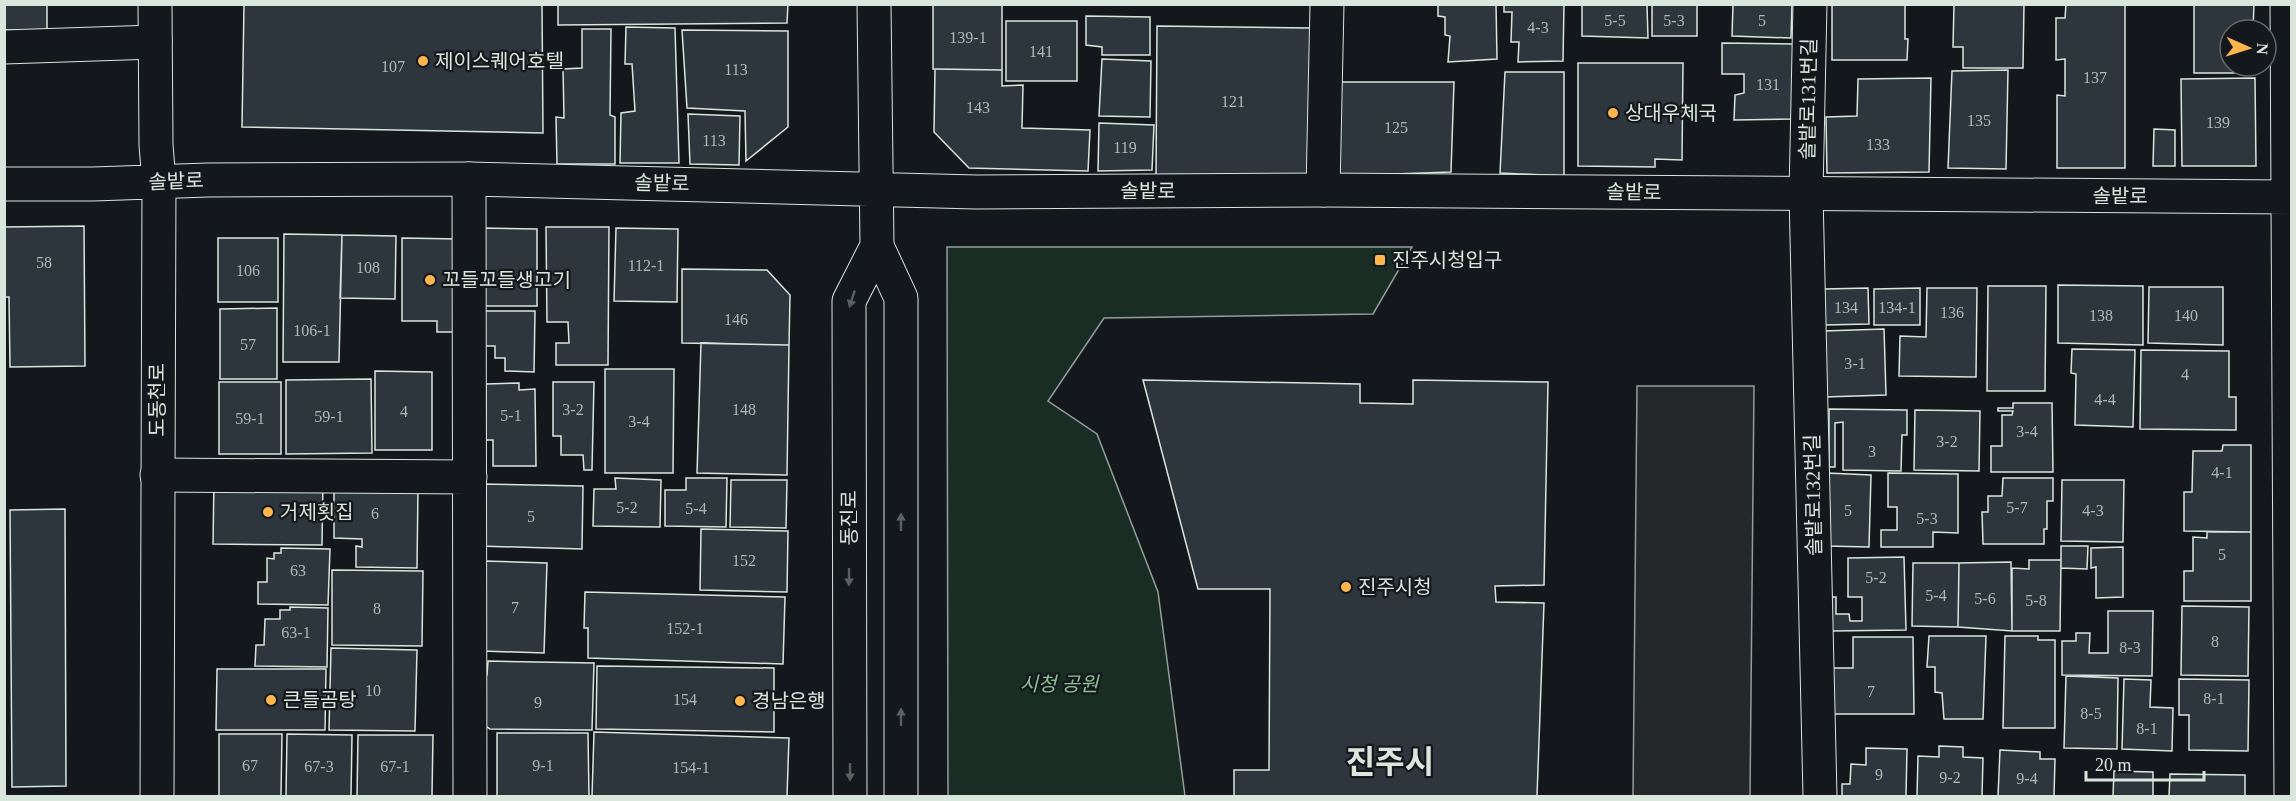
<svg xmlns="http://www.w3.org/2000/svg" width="2296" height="801" font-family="'Times New Roman','Noto Sans KR',serif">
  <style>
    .green { fill: #1a2d24; stroke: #939e99; stroke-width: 1.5 }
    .parking { fill: #24282b; stroke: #939e99; stroke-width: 1.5 }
    .building { fill: #2c363c; stroke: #d8e6dc; stroke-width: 1.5 }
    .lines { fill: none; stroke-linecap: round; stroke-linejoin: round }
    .street-casing { stroke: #d8e6dc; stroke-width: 35 }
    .secondary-casing { stroke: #d8e6dc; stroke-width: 35 }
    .street { stroke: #14181c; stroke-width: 33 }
    .secondary { stroke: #14181c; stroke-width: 33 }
    .oneway { fill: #59605f }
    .poi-dot { fill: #ffb74d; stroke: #14181c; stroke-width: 2 }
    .labels { text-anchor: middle; stroke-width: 4.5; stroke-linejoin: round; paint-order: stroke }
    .number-label { font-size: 16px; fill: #adbab4 }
    .poi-label { font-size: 20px; fill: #d8e6dc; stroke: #14181c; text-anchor: start }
    .street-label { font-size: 20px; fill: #d8e6dc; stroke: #14181c }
    .park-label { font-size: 20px; font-style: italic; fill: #8ac095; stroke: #14181c }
    .town-label { font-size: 32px; font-weight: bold; fill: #d8e6dc; stroke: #14181c }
  </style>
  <rect width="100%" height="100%" fill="#14181c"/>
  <path class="green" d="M947 247H1412L1373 314 1104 318 1048 401 1097 434 1158 592 1185 796H948Z"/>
  <path class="parking" d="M1637 386H1754L1750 796H1633Z"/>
  <path class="building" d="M4 4H47V30H4Z
    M244 4H542L543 133 242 127Z
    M558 4H788L787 23 558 25Z
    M1002 4V70L933 69V5Z
    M1438 4H1496L1497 59 1448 62 1450 36 1445 35V17L1438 16Z
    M1504 4H1564L1563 61 1518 62 1519 42H1511L1512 12H1504Z
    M1582 4H1647L1648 38 1582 36Z
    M1652 4H1697V36H1652Z
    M1733 4H1792L1791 38 1732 36Z
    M1832 4H1905V39H1908L1907 60H1832Z
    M1954 4H2024L2023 68H1963V47H1953Z
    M2066 4H2125V168H2057V95L2065 96V59L2056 60V18H2065Z
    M2194 4H2254L2253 30H2230V66H2253V73H2194Z
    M1086 16 1150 17V55H1102V47L1086 45Z
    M1006 21H1077V81H1006Z
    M1157 26 1310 28 1309 174 1156 176Z
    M626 27 675 28 679 163H620L621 113 635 111 632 64H625Z
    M582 29H611L610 115 615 117V164H557L556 117 564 118 563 69 582 68Z
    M682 30 788 31V127L746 161 745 111 687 108Z
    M1722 43 1793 44 1792 119 1734 120 1735 95 1744 93V74H1722Z
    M1102 59 1151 61 1150 117 1099 116Z
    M1578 63H1683L1682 160 1655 159V167L1578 166Z
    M935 69 1002 70V86L1023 85 1022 128 1090 130 1088 171 969 168 934 132Z
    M2008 70 2006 169 1948 168 1952 71Z
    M1505 72H1564V176L1500 173Z
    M1931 78 1929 172 1827 173 1826 117 1857 116 1858 79Z
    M2255 78 2256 166H2182L2181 79Z
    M1340 82H1454L1451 172 1337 176Z
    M688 114 740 116 739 165 690 164Z
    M1099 123 1154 125 1152 170 1098 171Z
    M2154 129 2175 130V166H2153Z
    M84 226 85 366 10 367 9 297H4V227Z
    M546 227H609L608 365H556V343H569L568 322H547Z
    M480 228 537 229V306H479Z
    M616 228 678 229 677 302 614 301Z
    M284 234 342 235 339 362H283Z
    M342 235 396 236 395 299 340 298Z
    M218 238H278V302H218Z
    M402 238 458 239 457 332H437V321H402Z
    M682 269 767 270 790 295 789 345 682 343Z
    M2058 285 2143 286V345L2058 343Z
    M1988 286H2046L2045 391H1987Z
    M2149 287H2223V345L2148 343Z
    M1868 288 1869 324 1824 325V289Z
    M1920 288V325H1874V289Z
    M1927 288H1977L1976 377 1899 376 1900 336 1926 337Z
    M277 308V379H220V309Z
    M483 311H535L534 372 505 371V358H495V346H482Z
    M1884 329 1886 395 1825 397 1824 331Z
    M701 343 789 345 787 475 697 473Z
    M2072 349 2135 350 2133 427 2075 425 2076 374 2071 373Z
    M2141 350 2229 351V397H2236V430L2140 429Z
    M605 369H674L673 473H605Z
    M375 371 432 372V450H375Z
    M371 379 372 453 286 454V380Z
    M1143 380 1360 384V403L1413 404V380L1548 382 1544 585 1495 586 1496 602 1544 603 1537 796H1234V770H1269L1270 589H1198Z
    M219 382H281V454H219Z
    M553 382H594L592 470H584L583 455H561V436H553Z
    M519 383V390L535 389 536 466H493V440H486V384Z
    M2013 403H2052L2053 472H1991V446H2002V415H2012L2013 411H1998V408H2013Z
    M1829 409 1907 410V435H1902L1901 471 1843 470V422L1835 423V467H1829Z
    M1915 410 1980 411 1979 471 1914 470Z
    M2223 445H2251V532L2184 531V492H2192L2193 451H2222Z
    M1827 473 1871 475 1869 547 1826 546Z
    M1888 473 1958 474V533L1933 532V547H1881V530H1897V507H1888Z
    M615 478 661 480 660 527 593 526 594 489H616Z
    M686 478H727L726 527 665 526V490H686Z
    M2003 478H2053V501H2047V529H2044V544H1983L1982 512H1988V496H2002Z
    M214 479 323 480 322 545 213 544Z
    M731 480H787L786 528 730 527Z
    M2062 480H2124L2123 542 2061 541Z
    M479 484 583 486 582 549 479 546Z
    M334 487 418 488 417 568 356 567V546L362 547V539L334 538Z
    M65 509 66 786 12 787 10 510Z
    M701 529 788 531 787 592 700 590Z
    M2207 532H2251V601H2184V571H2193V537L2207 538Z
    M2061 546H2088L2087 569 2061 568Z
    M2123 547V597L2096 598V567L2091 568V548Z
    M281 548 330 549 328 605 258 604V582H267V558L274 559V553H281Z
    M1904 557 1906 630 1832 631 1831 597H1836V614H1849L1850 621H1862V597H1848V558Z
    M2029 560H2061L2060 631H2012V568L2029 569Z
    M485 561 547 563 544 653 483 651Z
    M2011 562 2012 631 1958 627 1959 563Z
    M1913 563H1959L1958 627 1912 626Z
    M332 570 423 571 422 646 332 645Z
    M585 592 785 597 783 664 588 658V628H584Z
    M2182 606 2249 607 2248 676 2181 675Z
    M290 607 328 608 327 667 255 666 256 645H264L265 619H280V610H290Z
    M2108 611H2153L2152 676 2062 675V641H2076V633H2090L2089 653H2108Z
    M1929 636H1986L1983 719H1944L1942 693 1935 692V667H1927Z
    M2005 636H2038V640H2055V728H2003Z
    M1853 637H1913L1914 714H1829V668H1853Z
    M331 648 417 650 415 731 329 730Z
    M488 661 594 663 592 730 490 729 483 724V680L487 675Z
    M597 666 774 668V732L596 729Z
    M217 669H326L325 730H216Z
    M2066 676 2118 678 2117 749 2064 748Z
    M2124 679 2151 680 2150 707 2173 708 2172 751 2122 749Z
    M2179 679 2249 680 2248 751 2189 750V715H2179Z
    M594 732 789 738 787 796H592Z
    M497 733H588L589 796H497Z
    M219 734H282L281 796H219Z
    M287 734 352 735 351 796H286Z
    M358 735H433L432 796H357Z
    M1939 746 1963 747V757L1983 758 1982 796H1917L1918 756 1939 757Z
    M1866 748 1907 749 1906 796H1842V784H1850L1851 764 1866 765Z
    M2000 750 2040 752V759H2055L2054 796H1998Z
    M2114 771 2153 772V796H2113Z
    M2170 774 2245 775V796H2169Z"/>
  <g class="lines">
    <defs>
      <path id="street" d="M1810 4 1806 194 1820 796
        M4 47 155 42
        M469 179 470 796
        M1323 190 1327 4
        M157 475 470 477"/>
      <path id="secondary" d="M155 4 156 145 159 182 157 796
        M2287 4 2291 796
        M4 184H93L208 180 469 179 976 192 1323 190 2292 197
        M877 246 901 298V796
        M850 796 849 301 877 246 874 4"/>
    </defs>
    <use href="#street" class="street-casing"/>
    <use href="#secondary" class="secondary-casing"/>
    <use href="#street" class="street"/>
    <use href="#secondary" class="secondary"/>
  </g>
  <defs><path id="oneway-solid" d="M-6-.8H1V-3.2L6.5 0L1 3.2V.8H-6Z" transform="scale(1.5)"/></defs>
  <g class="oneway">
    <use href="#oneway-solid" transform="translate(852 299) rotate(108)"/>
    <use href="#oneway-solid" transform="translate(901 522) rotate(-90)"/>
    <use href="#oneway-solid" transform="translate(849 577) rotate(90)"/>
    <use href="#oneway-solid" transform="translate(901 717) rotate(-90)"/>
    <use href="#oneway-solid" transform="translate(850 772) rotate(90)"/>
  </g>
  <g class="poi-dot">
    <circle cx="423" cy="61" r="6"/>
    <circle cx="1613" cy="113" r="6"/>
    <rect x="1374" y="254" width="12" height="12" rx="3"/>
    <circle cx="430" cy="280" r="6"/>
    <circle cx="268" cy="512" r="6"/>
    <circle cx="1346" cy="587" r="6"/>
    <circle cx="271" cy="700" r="6"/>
    <circle cx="740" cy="701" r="6"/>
  </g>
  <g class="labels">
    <g class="number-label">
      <text x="1615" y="26">5-5</text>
      <text x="1674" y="26">5-3</text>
      <text x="1762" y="26">5</text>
      <text x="1538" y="33">4-3</text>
      <text x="968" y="43">139-1</text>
      <text x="1041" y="57">141</text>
      <text x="393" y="72">107</text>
      <text x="736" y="75">113</text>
      <text x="2095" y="83">137</text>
      <text x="1768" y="90">131</text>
      <text x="1233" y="107">121</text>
      <text x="978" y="113">143</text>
      <text x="1979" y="126">135</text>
      <text x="2218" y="128">139</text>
      <text x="1396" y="133">125</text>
      <text x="714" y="146">113</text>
      <text x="1878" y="150">133</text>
      <text x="1125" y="153">119</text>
      <text x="44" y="268">58</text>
      <text x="646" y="271">112-1</text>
      <text x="368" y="273">108</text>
      <text x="248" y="276">106</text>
      <text x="1846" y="313">134</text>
      <text x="1897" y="313">134-1</text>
      <text x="1952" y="318">136</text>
      <text x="2101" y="321">138</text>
      <text x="2186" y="321">140</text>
      <text x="736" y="325">146</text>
      <text x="312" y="336">106-1</text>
      <text x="248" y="350">57</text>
      <text x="1855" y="369">3-1</text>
      <text x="2185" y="380">4</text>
      <text x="2105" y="405">4-4</text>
      <text x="573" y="415">3-2</text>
      <text x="744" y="415">148</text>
      <text x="404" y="417">4</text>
      <text x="511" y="421">5-1</text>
      <text x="329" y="422">59-1</text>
      <text x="250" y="424">59-1</text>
      <text x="639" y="427">3-4</text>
      <text x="2027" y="437">3-4</text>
      <text x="1947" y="447">3-2</text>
      <text x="1872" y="457">3</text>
      <text x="2222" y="478">4-1</text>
      <text x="627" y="513">5-2</text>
      <text x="2017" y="513">5-7</text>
      <text x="696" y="514">5-4</text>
      <text x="1848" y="516">5</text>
      <text x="2093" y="516">4-3</text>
      <text x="375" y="519">6</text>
      <text x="531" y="522">5</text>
      <text x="1927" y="524">5-3</text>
      <text x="2222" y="560">5</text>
      <text x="744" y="566">152</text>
      <text x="298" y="576">63</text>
      <text x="1876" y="583">5-2</text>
      <text x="1936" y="601">5-4</text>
      <text x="1985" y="604">5-6</text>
      <text x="2036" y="606">5-8</text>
      <text x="515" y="613">7</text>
      <text x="377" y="614">8</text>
      <text x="685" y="634">152-1</text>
      <text x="296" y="638">63-1</text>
      <text x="2215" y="647">8</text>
      <text x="2130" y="653">8-3</text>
      <text x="373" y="696">10</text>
      <text x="1871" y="697">7</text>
      <text x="2214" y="704">8-1</text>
      <text x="685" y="705">154</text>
      <text x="538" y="708">9</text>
      <text x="2091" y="719">8-5</text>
      <text x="2147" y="734">8-1</text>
      <text x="250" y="771">67</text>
      <text x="543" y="771">9-1</text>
      <text x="319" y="772">67-3</text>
      <text x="395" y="772">67-1</text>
      <text x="691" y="773">154-1</text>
      <text x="1879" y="780">9</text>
      <text x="1950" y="783">9-2</text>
      <text x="2027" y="784">9-4</text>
    </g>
    <g class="poi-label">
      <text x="435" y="68">제이스퀘어호텔</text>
      <text x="1625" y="120">상대우체국</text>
      <text x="1392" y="267">진주시청입구</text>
      <text x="442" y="287">꼬들꼬들생고기</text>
      <text x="280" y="519">거제횟집</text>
      <text x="1358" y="594">진주시청</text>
      <text x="283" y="707">큰들곰탕</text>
      <text x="752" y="708">경남은행</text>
    </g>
    <g class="street-label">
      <text transform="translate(1808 99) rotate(-89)" y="7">솔밭로131번길</text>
      <text transform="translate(176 181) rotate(-2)" y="7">솔밭로</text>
      <text transform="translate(662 183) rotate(1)" y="7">솔밭로</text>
      <text x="1148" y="198">솔밭로</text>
      <text transform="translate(1634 192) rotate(1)" y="7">솔밭로</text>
      <text x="2120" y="203">솔밭로</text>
      <text transform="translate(157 400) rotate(-90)" y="7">도동천로</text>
      <text transform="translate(1813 495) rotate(-91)" y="7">솔밭로132번길</text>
      <text transform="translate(849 518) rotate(-90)" y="7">동진로</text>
    </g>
    <g class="park-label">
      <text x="1059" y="691">시청 공원</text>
    </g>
    <g class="town-label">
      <text x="1390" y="773">진주시</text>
    </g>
  </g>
  <rect width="2296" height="801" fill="none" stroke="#d8e6dc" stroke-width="12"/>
  <g transform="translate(2248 48) rotate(93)"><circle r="28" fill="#14181c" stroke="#626a69" stroke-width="1.5"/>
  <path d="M0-4.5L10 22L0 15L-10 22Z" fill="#ffb74d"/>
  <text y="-9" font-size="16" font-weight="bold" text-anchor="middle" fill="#d8e6dc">N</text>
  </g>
  <path d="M2086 771v9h118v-9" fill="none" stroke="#d8e6dc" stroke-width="3"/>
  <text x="2095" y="771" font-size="18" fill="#d8e6dc" stroke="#14181c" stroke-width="4.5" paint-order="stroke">20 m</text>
</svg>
